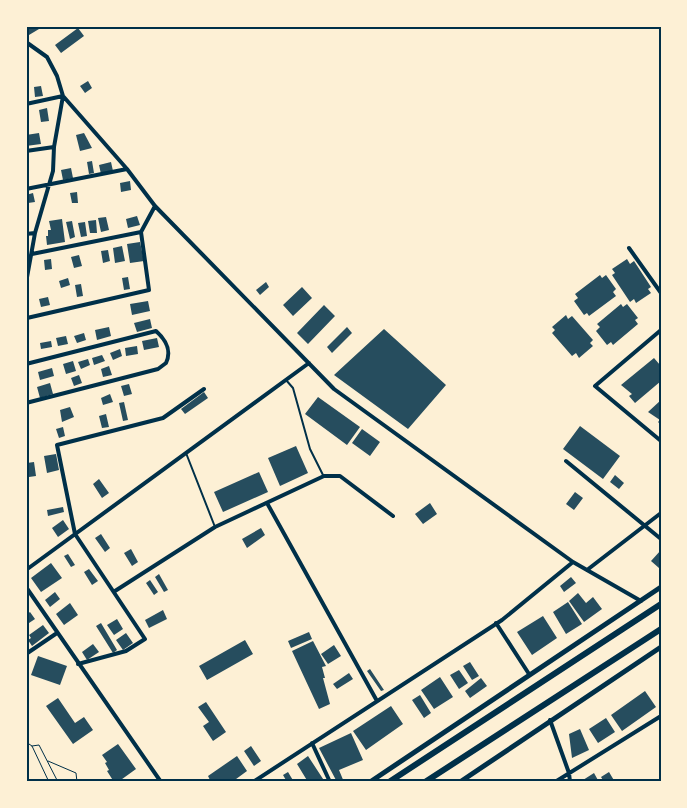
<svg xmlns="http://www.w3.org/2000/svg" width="687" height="808" font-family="Georgia,serif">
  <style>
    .building { fill: #264d5e }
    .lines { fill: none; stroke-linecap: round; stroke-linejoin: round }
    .path { stroke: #003049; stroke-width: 1 }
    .service { stroke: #003049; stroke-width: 2 }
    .minor { stroke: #003049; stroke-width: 4 }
    .secondary { stroke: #003049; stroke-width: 5 }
    .trunk { stroke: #003049; stroke-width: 6 }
    .neatline { fill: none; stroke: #003049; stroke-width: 2 }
  </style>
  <rect width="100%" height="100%" fill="#fdf0d5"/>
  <path class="building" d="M26 26H37L39 29 29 35Z
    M78 28 84 36 61 53 55 45Z
    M88 81 92 88 85 93 80 86Z
    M41 86 43 96 35 97 34 87Z
    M47 108 49 121 41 122 39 110Z
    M39 133 41 144 26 146V135Z
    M84 133 92 148 80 151 76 135Z
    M92 161 94 173 89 174 87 162Z
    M111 162 113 171 101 174 99 165Z
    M71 168 73 178 63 180 61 170Z
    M130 181 131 190 121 192 120 183Z
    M77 192 78 203H72L70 193Z
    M33 193 35 202 28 203 26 195Z
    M137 216 140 225 128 228 126 219Z
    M106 217 109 230 101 232 98 218Z
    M62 219 65 242 47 245 46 236H48V230H51L49 221Z
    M96 220 97 233H90L88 221Z
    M72 221 75 237 70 239 66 222Z
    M85 222 87 236 81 237 78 223Z
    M140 242 144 261 130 263 127 244Z
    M122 246 125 261 115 263 113 248Z
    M108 250 110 261 103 263 101 251Z
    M79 255 82 266 74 268 71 257Z
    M51 259 52 269 45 270 44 260Z
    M627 259 630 264 634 261 651 287 648 289 651 293 636 303 634 299 630 302 612 275 615 273 612 269Z
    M600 275 602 278 606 275 616 289 613 292 616 296 589 316 587 313 584 315 574 301 578 298 575 294Z
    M128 277 130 289 124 290 122 278Z
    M68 278 70 285 61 288 59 281Z
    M266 282 269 287 260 295 256 290Z
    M81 284 83 296 77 297 75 285Z
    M302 287 312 298 293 316 283 305Z
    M48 297 50 305 41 307 39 299Z
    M148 301 150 311 132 315 130 304Z
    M621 304 623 307 627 304 638 318 635 320 638 324 613 345 611 342 607 345 596 331 600 327 597 324Z
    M324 305 335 316 308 344 297 333Z
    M566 315 568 319 572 316 593 340 590 343 593 346 579 358 576 353 572 356 552 333 555 330 552 327Z
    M150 319 152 328 137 332 134 323Z
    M109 327 111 336 97 340 95 330Z
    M347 327 352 333 332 353 327 347Z
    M384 329 446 385 408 429 334 375Z
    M84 333 86 340 77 343 74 336Z
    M66 336 68 344 58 346 56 338Z
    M157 338 159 347 144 350 142 341Z
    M51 341 52 347 41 349 40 343Z
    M137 346 138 354 126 356 125 348Z
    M120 349 122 356 113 360 110 353Z
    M102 355 105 361 94 365 92 358Z
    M654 358 660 365 661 381 635 403 629 396 632 394 621 385Z
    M88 359 90 365 81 369 78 362Z
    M73 361 76 371 66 374 63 364Z
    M109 366 112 375 103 377 101 369Z
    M52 368 54 376 40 380 38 372Z
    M79 375 82 383 74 386 71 378Z
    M50 383 53 394 40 398 37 387Z
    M129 384 132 394 124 396 121 386Z
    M204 392 208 398 185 414 181 409Z
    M110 394 113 402 103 405 101 398Z
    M318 397 360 427 347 445 305 414Z
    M661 400V425L658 422 660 420 648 412Z
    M124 402 128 420 123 421 119 403Z
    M70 407 74 417 62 422 60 410Z
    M106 414 109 427 102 428 99 416Z
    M580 426 620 456 603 479 563 449Z
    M63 427 65 436 59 438 56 429Z
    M362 429 380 442 370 456 352 443Z
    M296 446 308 473 280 486 268 458Z
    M56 454 59 470 47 473 44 456Z
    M34 462 36 476 29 477 27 463Z
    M259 472 268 492 223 512 214 492Z
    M615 475 624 483 619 489 610 482Z
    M99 479 109 493 102 498 93 484Z
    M575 492 583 498 574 510 566 504Z
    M430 503 437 514 423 524 415 514Z
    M63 507 64 512 48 516 47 510Z
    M63 520 69 529 58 537 52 528Z
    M261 528 265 535 247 548 242 539Z
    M101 534 110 548 105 552 95 538Z
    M131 549 138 562 132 566 124 553Z
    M661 550V566L659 568 651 561Z
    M68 554 75 565 71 567 64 556Z
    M51 563 62 578 41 592 31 578Z
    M89 569 98 581 92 585 84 572Z
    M159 574 168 590 164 592 155 577Z
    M571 577 576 583 564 592 560 586Z
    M150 580 158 592 154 595 146 583Z
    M55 592 60 599 50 607 45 600Z
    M578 593 586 603 593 597 602 609 584 622 569 601Z
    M568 602 582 624 566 634 553 612Z
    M70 603 78 615 64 625 56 614Z
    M163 610 167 619 149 628 145 620Z
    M30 612 35 619 26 625V615Z
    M543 616 557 638 532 655 517 632Z
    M117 619 123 629 114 635 107 625Z
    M101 623 117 650 113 653 96 626Z
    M43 625 49 633 32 646 28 640 31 638 29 635Z
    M309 632 312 639 291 648 288 641Z
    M126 633 133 643 123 650 116 640Z
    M245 640 253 654 207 680 199 666Z
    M313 641 326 666 322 667 325 678H323L330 704 319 709 292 651Z
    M93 644 99 652 87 660 82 652Z
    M334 645 341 656 328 664 321 654Z
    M38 656 67 666 60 685 31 675Z
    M470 662 479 676 472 680 463 666Z
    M370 669 384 690 381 691 367 671Z
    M459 670 468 683 459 689 450 675Z
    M349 673 353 679 337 689 333 684Z
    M440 677 453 697 434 709 421 690Z
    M481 678 487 686 470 698 465 691Z
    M645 691 656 707 622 731 611 715Z
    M420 695 431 713 424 718 412 700Z
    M58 698 75 723 84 717 93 730 73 744 46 706Z
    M206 702 226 732 213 741 203 726 209 722 198 707Z
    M391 706 403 724 366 750 353 731Z
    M606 718 615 732 598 743 589 729Z
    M580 729 589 750 572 758 569 734Z
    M351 733 363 760 339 770 344 782H337L319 748Z
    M118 744 136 769 118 782H114L107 771 109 770 105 763 107 762 102 755Z
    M251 746 261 761 254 766 244 751Z
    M237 756 247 771 232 782H211L208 776Z
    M308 756 325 782H308L297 764Z
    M288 772 294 782H287L283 775Z
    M609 772 615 782H604L601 777Z
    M594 773 599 782H584L583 780Z"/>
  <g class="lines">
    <path class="path" d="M26 742 32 746 49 782
      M32 746 39 745 58 782
      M48 761 76 773 77 782"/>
    <path class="service" d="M286 380 293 388 310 449 323 475
      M186 453 215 527"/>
    <path class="minor" d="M26 42 47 57 57 76 63 96 127 169 155 206 334 389 573 562 641 601
      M26 104 63 96
      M26 151 54 147
      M26 189 127 169
      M26 234 35 233
      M629 248 661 293
      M32 254 141 232
      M26 283 35 233 53 171 54 147 63 96
      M26 285V351
      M27 318 149 290 141 232 155 206
      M661 330 595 386 661 441
      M26 364 156 331C166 340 172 350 166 363L158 369 26 403
      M566 461 661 539
      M267 503 377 701
      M26 570 309 363
      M587 570 661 513
      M26 587 161 782
      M115 591 215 527 324 476H340L393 516
      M496 623 529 674
      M26 654 57 633
      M78 664 126 651 145 639 75 534 57 445 163 418 204 389
      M550 720 569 773 570 782
      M312 743 330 782
      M253 782 502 620 573 562
      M555 782 661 716"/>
    <path class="secondary" d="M370 782 661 587
      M460 782 661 647"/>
    <path class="trunk" d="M389 782 661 604
      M425 782 661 629"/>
  </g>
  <rect width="687" height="808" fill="none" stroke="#fdf0d5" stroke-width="55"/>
  <rect x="28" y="28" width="632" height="752" class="neatline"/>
</svg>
